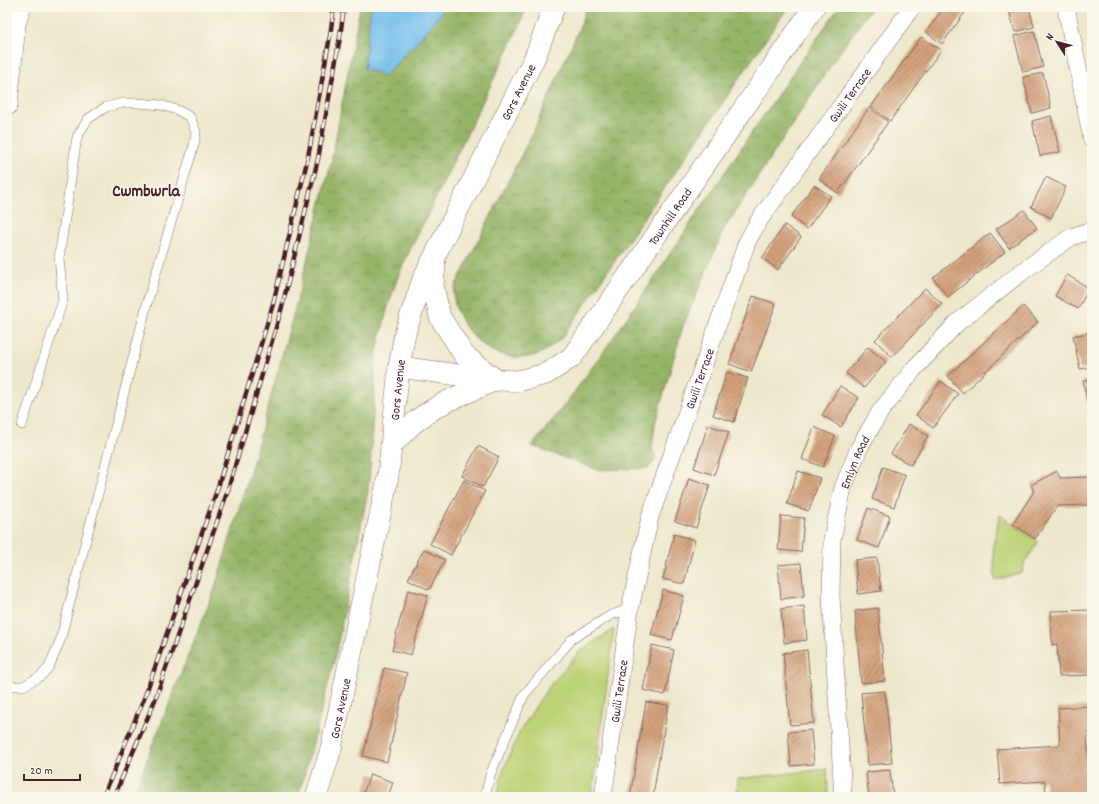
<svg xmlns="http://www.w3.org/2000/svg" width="1099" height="804" font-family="Dekko,sans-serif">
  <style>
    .green { fill: #bcd276; stroke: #837850 }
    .forest { fill: url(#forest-crowns); stroke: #706a49 }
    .water { fill: #73beec; stroke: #5e6e8c }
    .building { fill: url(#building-hatch) }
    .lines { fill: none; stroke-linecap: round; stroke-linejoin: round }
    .service-casing { stroke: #836563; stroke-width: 10 }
    .minor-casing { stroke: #836563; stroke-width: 18 }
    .tertiary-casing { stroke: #836563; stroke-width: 22 }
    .service { stroke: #fff; stroke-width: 9 }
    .minor { stroke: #fff; stroke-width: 17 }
    .tertiary { stroke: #fff; stroke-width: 21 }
    .rail-casing { stroke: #4a1f2b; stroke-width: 4.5 }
    .rail { stroke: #fbf7ec; stroke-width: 3; stroke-dasharray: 9; stroke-linecap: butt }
    .labels { text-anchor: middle; stroke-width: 3; stroke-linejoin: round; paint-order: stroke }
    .street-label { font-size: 13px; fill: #4a1f2b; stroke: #fbf7ec }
    .district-label { font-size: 17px; font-weight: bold; fill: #4a1f2b; stroke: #fbf7ec }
  </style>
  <defs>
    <pattern id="forest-crowns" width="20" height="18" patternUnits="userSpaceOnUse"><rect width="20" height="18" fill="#95b467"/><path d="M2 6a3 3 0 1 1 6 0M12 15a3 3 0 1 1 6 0" fill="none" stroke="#7c9255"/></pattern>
    <pattern id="building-hatch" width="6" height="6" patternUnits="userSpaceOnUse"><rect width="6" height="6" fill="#d3a27c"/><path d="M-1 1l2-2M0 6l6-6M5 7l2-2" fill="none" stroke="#ad8366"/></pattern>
  </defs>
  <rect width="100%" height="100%" fill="#fbf7ec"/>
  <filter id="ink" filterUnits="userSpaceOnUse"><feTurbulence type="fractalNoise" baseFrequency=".025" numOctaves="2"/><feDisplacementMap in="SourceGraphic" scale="8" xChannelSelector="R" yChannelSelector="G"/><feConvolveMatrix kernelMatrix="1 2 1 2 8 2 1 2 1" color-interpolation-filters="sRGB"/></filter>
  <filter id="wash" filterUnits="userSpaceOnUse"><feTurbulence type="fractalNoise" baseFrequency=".012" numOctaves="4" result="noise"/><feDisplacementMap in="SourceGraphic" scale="16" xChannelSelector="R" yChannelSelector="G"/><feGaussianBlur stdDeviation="0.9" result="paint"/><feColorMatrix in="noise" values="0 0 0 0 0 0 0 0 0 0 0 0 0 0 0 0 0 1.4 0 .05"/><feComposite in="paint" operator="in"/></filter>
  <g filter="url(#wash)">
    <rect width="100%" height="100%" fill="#ede7cb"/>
    <path class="green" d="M1000 515 1038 542 1025 562 1022 573 995 580 993 546Z
      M614 629 592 797H497L503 771 520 731 547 689 581 650Z
      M827 769 828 797H737L738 779Z"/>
    <path class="forest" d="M360 7H527L519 27 400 271 388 306 376 354 370 471 368 491 337 648 314 740 298 797H132L215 588 250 472 297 301 332 158Z
      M586 7H788L562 338C554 344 546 352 536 355 525 359 511 358 500 354 479 348 454 319 454 297 453 293 455 289 456 285L536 126 581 24Z
      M839 7H872L833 62 724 229 683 326 655 424 652 448 656 459 649 468 598 470 532 446C582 385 626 320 670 254 725 172 781 88 839 7Z"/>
    <path class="water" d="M371 7H446L424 34 385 75 364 69Z"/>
    <g id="blocks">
      <path class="building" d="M944 7H960L966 11 942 44 926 32Z
        M1008 7H1029L1034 27 1015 32Z
        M1034 31 1043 67 1023 72 1014 36Z
        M921 37 941 50 890 121 871 107Z
        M1043 73 1051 108 1032 113 1023 77Z
        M869 108 888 122 838 193 819 179Z
        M1051 116 1060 152 1040 156 1032 121Z
        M1046 177 1066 187 1051 218 1031 207Z
        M814 185 831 196 807 229 791 217Z
        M1024 210 1037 228 1009 248 996 229Z
        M785 225 801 237 778 270 762 258Z
        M990 233 1005 252 948 297 933 278Z
        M1067 275 1089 288 1078 309 1055 296Z
        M925 288 942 304 892 357 875 340Z
        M753 296 776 304 751 372 729 364Z
        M1023 306 1038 322 963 393 948 376Z
        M1092 332V367L1080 369 1073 336Z
        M868 347 886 362 864 388 846 373Z
        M727 372 748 378 734 422 713 415Z
        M1092 380V414L1090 415 1083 381Z
        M941 381 958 394 933 428 916 415Z
        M840 386 859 398 841 427 822 415Z
        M909 424 928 436 911 465 891 454Z
        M708 425 729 432 714 475 694 468Z
        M814 427 835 436 823 467 802 459Z
        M478 446 499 457 483 487 462 476Z
        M883 467 905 475 894 507 872 499Z
        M798 471 820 478 809 511 787 504Z
        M1057 471 1060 478 1090 477V505L1057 506 1035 539 1013 524 1034 491 1031 485Z
        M689 478 710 485 696 528 675 521Z
        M464 480 485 491 451 555 430 544Z
        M868 508 890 516 879 548 857 540Z
        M781 516 804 518 801 552 778 550Z
        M674 534 695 540 684 584 663 579Z
        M424 549 445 560 429 590 408 579Z
        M877 558 881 591 858 594 855 560Z
        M801 563 804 596 781 599 778 565Z
        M408 590 428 595 411 655 392 650Z
        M663 590 684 596 672 640 651 635Z
        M804 606 807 640 784 643 781 609Z
        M878 608 885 681 861 683 855 611Z
        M1092 610V675L1059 676 1057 644 1052 645 1051 611Z
        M652 645 674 650 665 695 643 690Z
        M807 650 814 723 790 725 783 653Z
        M384 668 407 673 387 762 363 756Z
        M885 691 892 763 868 765 861 693Z
        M646 702 668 705 657 771 653 797H630Z
        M1091 706 1092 733H1087L1089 768H1092V797H1046L1045 781 1000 784 997 749 1060 745 1058 708Z
        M811 730 814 764 791 766 788 732Z
        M890 770 893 797H869L866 772Z
        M370 774 393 782 388 797H362Z"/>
    </g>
  </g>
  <g filter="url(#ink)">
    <use href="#blocks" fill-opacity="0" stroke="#836563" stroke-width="1"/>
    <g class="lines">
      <defs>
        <path id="service" d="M7 686H23L41 676 49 667 60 641 148 300 194 145 196 132 190 117 177 110 161 105 138 103H123L106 107 88 119 77 137 59 258 63 300 22 425
          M485 797 490 775 524 695 572 639 611 615 630 609"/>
        <g id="minor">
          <path d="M1066 7 1092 140"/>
          <path id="s1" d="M603 797 630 609 650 517 747 242 758 222 912 7"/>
          <path id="s2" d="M843 797 831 596 832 539 843 488 859 448 880 412 914 369 957 323 1023 271 1071 237 1092 230"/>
        </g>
        <g id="tertiary">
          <path d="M7 105 15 24 20 7"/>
          <path id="s3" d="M399 367 496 380 518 381 546 374 572 357 814 7"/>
          <path d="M391 446C401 435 411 424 423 416 445 400 471 391 496 380L464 355 440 317 433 286 435 264"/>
          <path id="s4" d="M316 797 331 749 388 477 399 367 405 333 423 279 535 57 554 7"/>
        </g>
      </defs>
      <use href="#service" class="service-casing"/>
      <use href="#minor" class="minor-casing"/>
      <use href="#tertiary" class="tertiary-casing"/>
      <use href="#service" class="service"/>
      <use href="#minor" class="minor"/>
      <use href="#tertiary" class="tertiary"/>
      <defs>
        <path id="rail" d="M103 797 145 696 217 490 273 304 308 157 330 36 334 7
          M114 797 155 700 227 493 282 307 318 159 340 37 344 7"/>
      </defs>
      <use href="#rail" class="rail-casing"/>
      <use href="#rail" class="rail"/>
    </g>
  </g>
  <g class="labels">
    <g class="street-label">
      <text dy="5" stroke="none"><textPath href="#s4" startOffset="740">Gors Avenue</textPath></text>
      <text dy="5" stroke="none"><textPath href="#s1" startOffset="755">Gwili Terrace</textPath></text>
      <text dy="5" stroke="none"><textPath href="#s3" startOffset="351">Townhill Road</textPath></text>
      <text dy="5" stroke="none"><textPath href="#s1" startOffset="431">Gwili Terrace</textPath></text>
      <text dy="5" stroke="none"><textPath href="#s4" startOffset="416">Gors Avenue</textPath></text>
      <text dy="5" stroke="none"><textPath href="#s2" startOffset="339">Emlyn Road</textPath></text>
      <text dy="5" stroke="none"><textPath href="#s1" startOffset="107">Gwili Terrace</textPath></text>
      <text dy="5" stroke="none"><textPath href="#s4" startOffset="92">Gors Avenue</textPath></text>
    </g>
    <g class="district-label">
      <text x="146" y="196">Cwmbwrla</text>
    </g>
  </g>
  <rect width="1099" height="804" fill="none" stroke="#fbf7ec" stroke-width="24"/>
  <g transform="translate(1057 42) rotate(306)" stroke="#fbf7ec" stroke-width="3" paint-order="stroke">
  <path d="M0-3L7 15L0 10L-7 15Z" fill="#4a1f2b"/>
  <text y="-6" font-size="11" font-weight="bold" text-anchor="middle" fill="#4a1f2b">N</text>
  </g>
  <path d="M24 774v6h56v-6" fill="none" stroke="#4a1f2b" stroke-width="2"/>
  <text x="30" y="774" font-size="12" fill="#4a1f2b" stroke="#fbf7ec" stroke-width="3" paint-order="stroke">20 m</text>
</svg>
